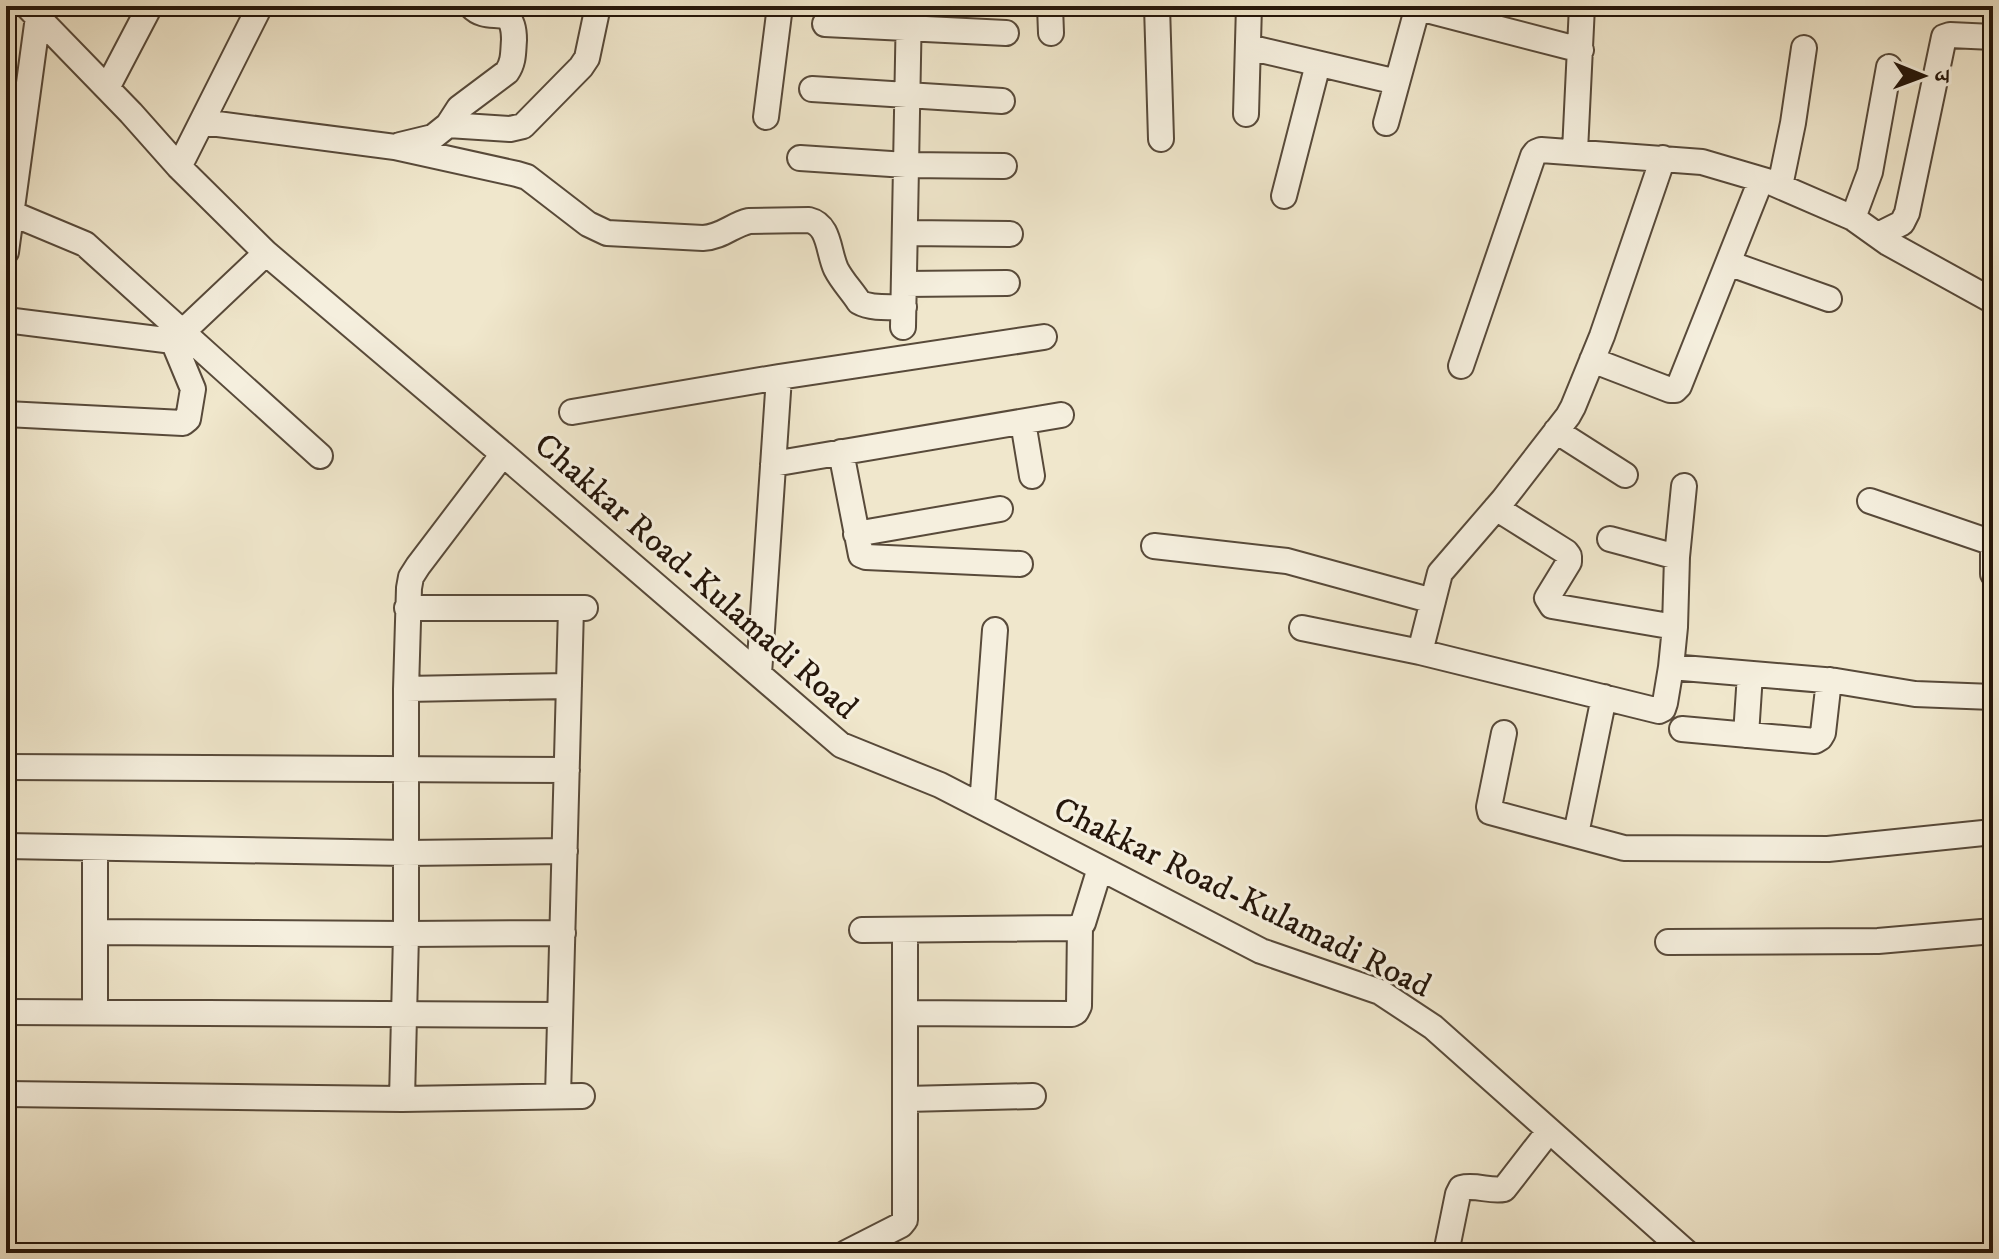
<svg xmlns="http://www.w3.org/2000/svg" width="1999" height="1259" font-family="'IM FELL DW Pica','Noto Serif Devanagari',serif">
  <style>
    .lines { fill: none; stroke-linecap: round; stroke-linejoin: round }
    .minor-casing { stroke: #584a3a; stroke-width: 28 }
    .minor { stroke: #f5efde; stroke-width: 24 }
    .labels { text-anchor: middle; stroke-width: 6; stroke-linejoin: round; paint-order: stroke }
    .street-label { font-size: 34px; fill: #25160a; stroke: #f5efde }
  </style>
  <rect width="100%" height="100%" fill="#f0e7cc"/>
  <filter id="stains"><feTurbulence type="fractalNoise" baseFrequency=".0025" numOctaves="4"/><feColorMatrix values="0 0 0 0 .2 0 0 0 0 .09 0 0 0 0 .02 0 0 0 .5 -.17"/></filter>
  <radialGradient id="worn" r=".72"><stop offset=".6" stop-color="#630" stop-opacity="0"/><stop offset="1" stop-color="#630" stop-opacity=".3"/></radialGradient>
  <g class="lines">
    <defs>
      <path id="minor" d="M27 6 131 113 179 167 266 253 503 454 841 745 940 785 1261 951 1380 992 1433 1027 1687 1253
        M1050 6 1051 33
        M1157 6 1161 139
        M1411 6 1581 50
        M825 24 1006 33
        M1248 47 1397 82
        M107 88 150 6
        M812 89 1002 101
        M1246 114 1249 6
        M766 117 780 6
        M202 122 395 147 517 174 527 177 588 224 607 233 703 238C722 237 732 225 749 221L809 220C830 225 828 252 836 269 842 281 852 291 859 302 871 309 890 307 904 307
        M1386 123 1418 6
        M448 125 510 129 523 126 581 67 587 58 598 6
        M400 145 433 137 448 125 459 108 507 72C514 62 513 52 514 40 514 0 490 26 471 6
        M1575 151 1582 6
        M800 158 906 165 1004 166
        M179 167 260 6
        M1780 186 1793 123 1804 48
        M1284 196 1318 64
        M6 218 11 213 85 244 320 456
        M1853 218 1870 172 1889 67
        M905 233 1010 234
        M1878 235 1902 223 1907 213 1944 37 1950 35 1993 37
        M6 252 38 17
        M1728 263 1829 299
        M904 284 1007 283
        M6 320 173 341 266 253
        M903 327 909 6
        M1592 360 1670 390H1675L1679 386 1761 180
        M1461 366 1533 156 1536 152 1541 150 1702 162 1770 182 1853 218 1888 243 1993 301
        M572 412 779 377 1044 337
        M6 414 183 423 188 419 193 389 173 341
        M1023 422 1032 476
        M1556 431 1625 475
        M841 452 861 555 866 557 1020 564
        M773 464 1061 415
        M1870 501 1993 543
        M1496 508 1566 552 1569 556V562L1547 598 1552 606 1675 627
        M856 534 1000 509
        M1610 539 1677 557
        M1154 546 1287 561 1433 601
        M1993 553V574
        M407 608H585
        M1302 628 1420 652 1659 711 1663 709 1665 703 1671 667 1675 627 1677 557 1684 486
        M1420 652 1440 573 1503 500 1568 416 1573 407 1602 336 1663 158
        M1671 667 1836 681 1915 694 1993 697
        M759 674 779 377
        M406 689 569 686
        M1682 729 1815 741 1820 738 1823 733 1829 680
        M1504 733 1489 807 1490 812 1624 848 1828 849 1993 832
        M1746 735 1750 674
        M6 767 567 770
        M982 806 995 630
        M1576 834 1604 697
        M6 846 406 853 565 851
        M862 930 1075 928 1083 923 1100 868
        M95 932 406 934 563 933
        M1668 942 1878 941 1993 931
        M6 1012 560 1015
        M95 1012V848
        M906 1013 1072 1014 1076 1012 1079 1006 1080 926
        M6 1094 402 1099 582 1096
        M558 1096 571 608
        M402 1099 406 934V689L409 588 411 577 418 566 503 454
        M906 1099 1033 1096
        M846 1253 901 1225 905 1220V930
        M1446 1253 1458 1194 1461 1188C1476 1184 1490 1192 1504 1189L1549 1131"/>
    </defs>
    <use href="#minor" class="minor-casing"/>
    <use href="#minor" class="minor"/>
  </g>
  <g class="labels">
    <g class="street-label">
      <text transform="translate(697 575) rotate(41)" y="12">Chakkar Road-Kulamadi Road</text>
      <text transform="translate(1243 896) rotate(26)" y="12">Chakkar Road-Kulamadi Road</text>
    </g>
  </g>
  <rect width="1999" height="1259" fill="none" stroke="#f0e7cc" stroke-width="32"/>
  <rect x="8" y="8" width="1983" height="1243" fill="none" stroke="#25160a" stroke-width="4"/>
  <rect x="16" y="16" width="1967" height="1227" fill="none" stroke="#25160a" stroke-width="2"/>
  <g transform="translate(1923 76) rotate(91)" stroke="#f5efde" stroke-width="6" paint-order="stroke">
  <path d="M0-6L14 30L0 20L-14 30Z" fill="#25160a"/>
  <text y="-12" font-size="22" font-weight="bold" text-anchor="middle" fill="#25160a">उ</text>
  </g>
  <rect width="100%" height="100%" filter="url(#stains)"/>
  <rect width="100%" height="100%" fill="url(#worn)"/>
</svg>
